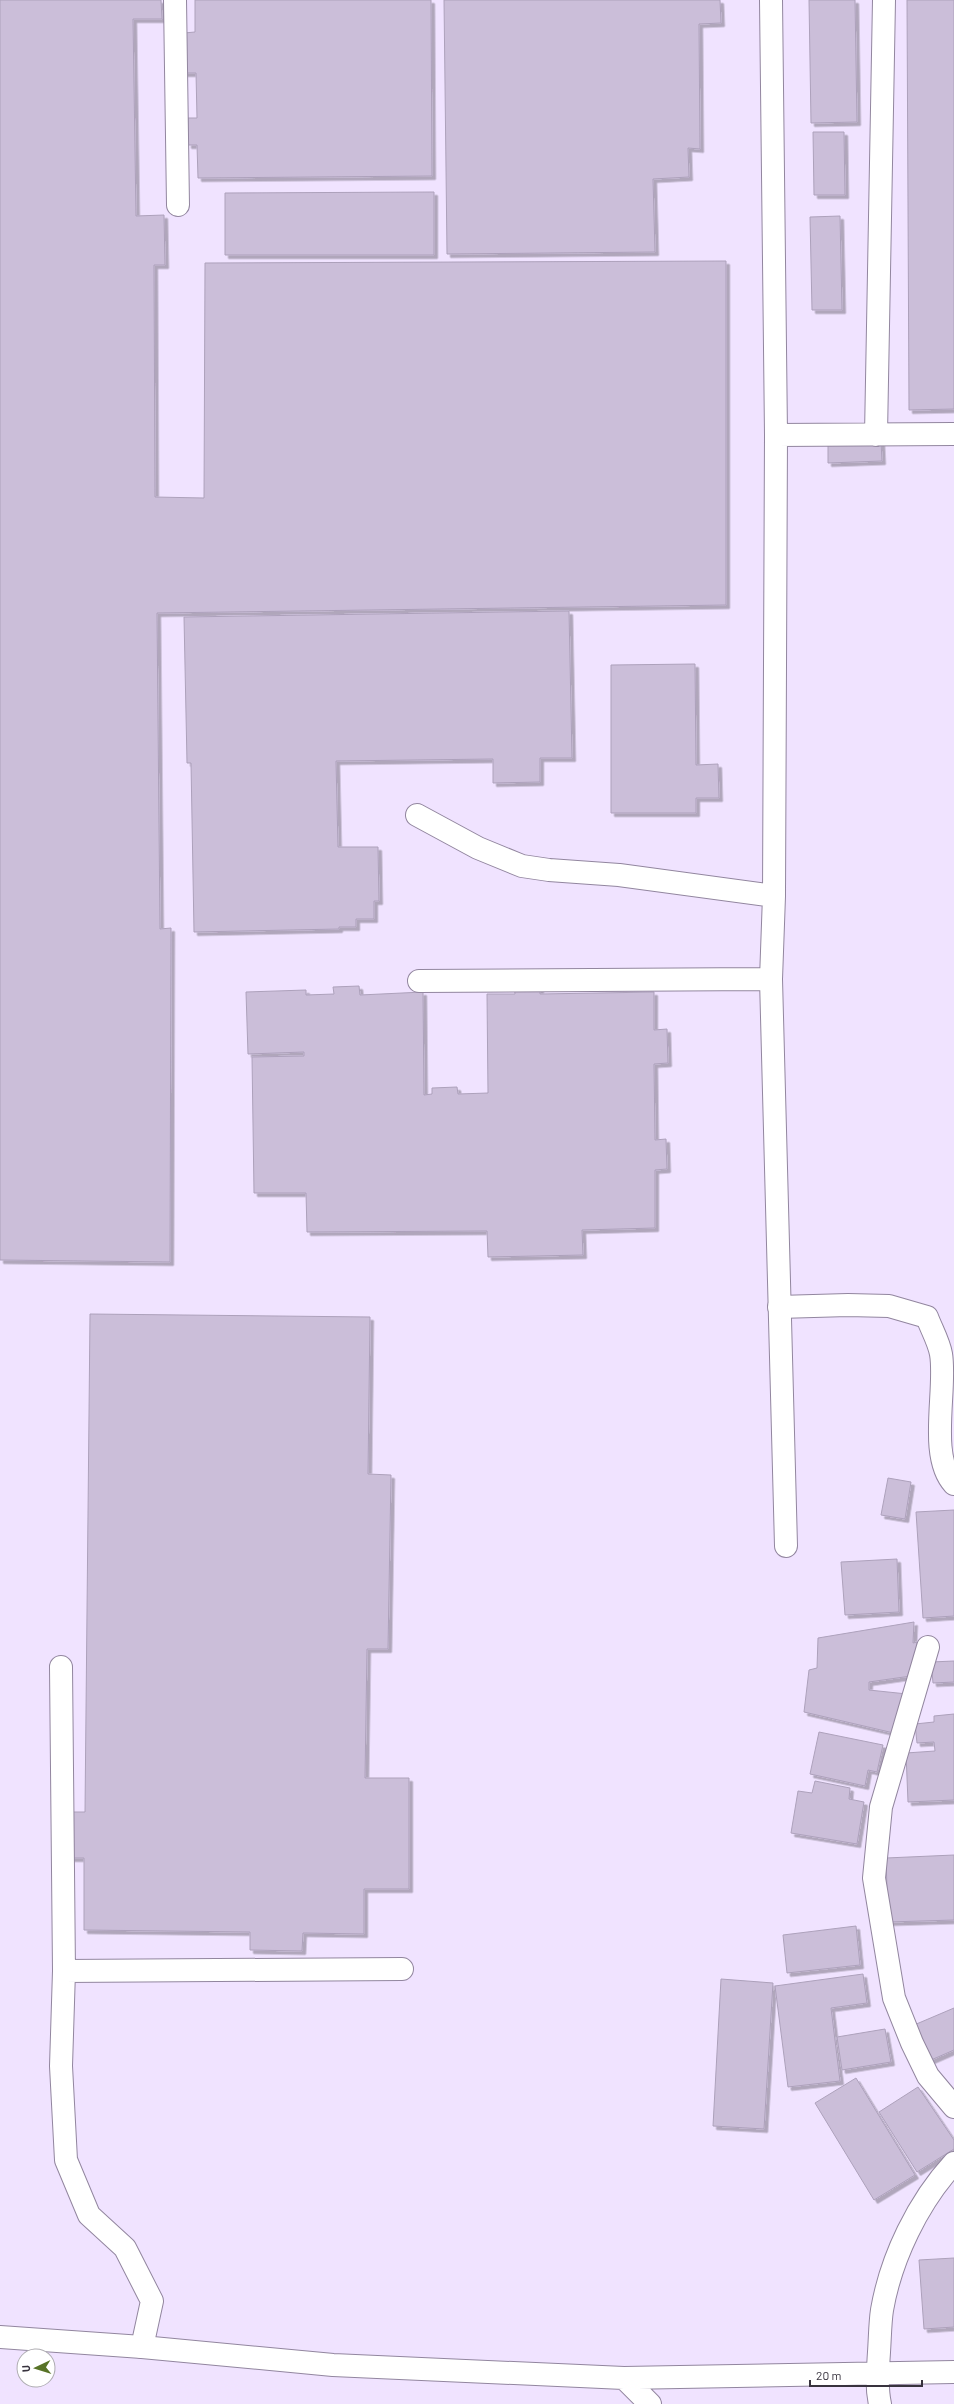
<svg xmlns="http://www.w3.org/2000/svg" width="954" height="2404" font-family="Barlow,sans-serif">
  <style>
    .building { fill: #cbbed9; stroke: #ada1bb; filter: url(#shadow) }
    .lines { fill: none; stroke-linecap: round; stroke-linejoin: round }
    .lane-casing { stroke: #92869f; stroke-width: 24 }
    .street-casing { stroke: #92869f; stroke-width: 24 }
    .lane { stroke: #fff; stroke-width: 22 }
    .street { stroke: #fff; stroke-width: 22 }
  </style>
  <defs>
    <filter id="shadow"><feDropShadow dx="3.5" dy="3.5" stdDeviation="0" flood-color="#0004"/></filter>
  </defs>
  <rect width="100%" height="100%" fill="#f0e3ff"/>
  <path class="building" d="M0 0H161L162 19H133L136 216 164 215 165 265H154L155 497 204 498 205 263 726 261V605L157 613 160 929 171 928 170 1262 0 1260Z
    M195 0H431L432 176 198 178 197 145H188V118H197L196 73H184V33L195 32Z
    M444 0H720L721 23 699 24 700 149 688 148 689 177 653 179 655 252 447 254Z
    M809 0H855L857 122 811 123Z
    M907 0H954V409L909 410Z
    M813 132H844L845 195H814Z
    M434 192V255H225V193Z
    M840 216 842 310H812L810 217Z
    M881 441 882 461 828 463V443Z
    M569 611 572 758H540V782L493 783V759L336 761 338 847H378L379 901H374V919H356V927H339V929L194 932 191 763H187L184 617Z
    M695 664 696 765 718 764 719 798H696V813H611V665Z
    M514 984H540V994L654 992V1030L667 1029 668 1063 654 1064 655 1140 666 1139 667 1169 655 1170V1228L582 1230 583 1255 488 1257 487 1231 307 1232 306 1193H254L252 1057 304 1056V1052L248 1054 246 992 306 990V995L334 994 333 987 359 986 360 995 423 992 424 1095 432 1094V1088L457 1087 458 1094 488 1093 487 994H515Z
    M90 1314 370 1317 368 1474 391 1475 388 1649H367L365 1778H409V1889H364V1934L303 1933 302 1951 250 1950V1932L84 1930V1858H69V1812H85Z
    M888 1478 911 1482 905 1519 881 1515Z
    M954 1510V1616L923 1618 916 1512Z
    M897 1559 899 1612 845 1615 841 1562Z
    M914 1622 913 1643 917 1642 916 1667 911 1676 869 1682V1690L907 1694 898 1734 804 1712 809 1670 817 1668 818 1638Z
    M954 1661V1682L933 1683 931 1662Z
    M954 1714V1800L908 1802 906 1753 935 1751 934 1742 917 1743 915 1724 934 1722V1716Z
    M819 1732 883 1745 877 1772 868 1770 865 1786 810 1774Z
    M815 1781 850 1788 849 1799 864 1802 857 1844 791 1833 798 1791 812 1793Z
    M954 1855V1920L888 1922 886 1858Z
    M856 1926 860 1965 787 1973 783 1935Z
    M863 1974 867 2003 831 2008 840 2081 788 2087 775 1986Z
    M721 1979 773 1983 764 2129 713 2126Z
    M954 2008V2050L922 2064 907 2028Z
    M885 2029 891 2062 842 2070 837 2037Z
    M856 2078 915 2175 874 2200 815 2103Z
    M918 2087 954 2140V2149L917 2172 879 2112Z
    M954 2258V2327L924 2329 919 2260Z"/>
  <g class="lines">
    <defs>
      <path id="lane" d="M175 0 178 205
        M771 0 776 435 774 896 771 979 786 1546
        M776 435 954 434
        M876 435 884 0
        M417 815 478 848 522 866 549 870 619 875 774 896
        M419 981 771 979
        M61 1667 64 1971 61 2066 66 2160 89 2215 125 2248 152 2301 142 2347
        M64 1971 402 1969"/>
      <path id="street" d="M779 1307 848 1305 889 1306 927 1317C931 1328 939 1342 941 1354 947 1389 928 1456 954 1484
        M928 1647 881 1807 874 1878 894 1998 912 2043 928 2076 954 2107
        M0 2337 142 2347 333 2365 624 2378 954 2372
        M624 2378 650 2404
        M880 2404C876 2387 878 2369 879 2352 880 2338 880 2323 882 2310 891 2258 918 2202 954 2163"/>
    </defs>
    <use href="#lane" class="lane-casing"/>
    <use href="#street" class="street-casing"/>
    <use href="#lane" class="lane"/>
    <use href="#street" class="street"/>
  </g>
  <g transform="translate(36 2368) rotate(266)"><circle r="19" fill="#ffffff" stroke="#afadb2"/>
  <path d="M0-3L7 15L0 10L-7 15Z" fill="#587327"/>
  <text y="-6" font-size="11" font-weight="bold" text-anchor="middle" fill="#38333e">U</text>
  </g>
  <path d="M810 2380v6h112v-6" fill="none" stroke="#38333e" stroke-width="2"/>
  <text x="816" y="2380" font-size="12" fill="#38333e" stroke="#ffffff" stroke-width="3" paint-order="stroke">20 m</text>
</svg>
